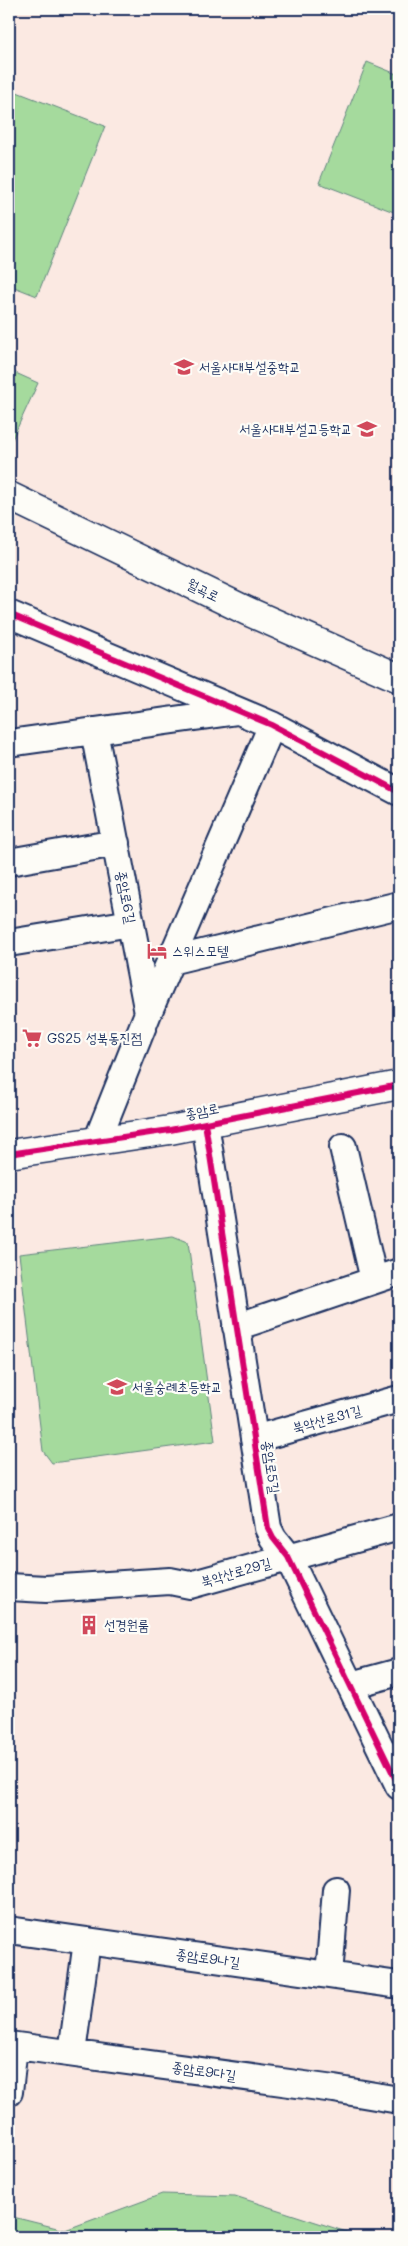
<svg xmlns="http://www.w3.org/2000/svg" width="408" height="2246" font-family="Mali,'Poor Story',sans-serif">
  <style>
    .green { fill: #a5da9d; stroke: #60847e }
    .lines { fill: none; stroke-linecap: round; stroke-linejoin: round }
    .street-casing { stroke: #1b2f5e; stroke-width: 30 }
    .primary-casing { stroke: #1b2f5e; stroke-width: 31 }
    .street { stroke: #fdfcf7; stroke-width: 26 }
    .primary { stroke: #fdfcf7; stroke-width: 28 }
    .cycleway-casing { stroke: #fdfcf7; stroke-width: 9 }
    .cycleway { stroke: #d6006c; stroke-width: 6 }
    .labels { text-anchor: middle; stroke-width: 4.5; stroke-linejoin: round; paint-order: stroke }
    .poi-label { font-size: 14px; fill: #1b2f5e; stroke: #fdfcf7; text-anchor: start }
    .street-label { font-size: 14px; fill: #1b2f5e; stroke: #fdfcf7 }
  </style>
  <rect width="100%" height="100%" fill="#fbe9e2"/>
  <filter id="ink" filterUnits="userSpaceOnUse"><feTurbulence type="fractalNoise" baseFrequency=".02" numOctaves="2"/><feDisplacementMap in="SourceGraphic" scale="10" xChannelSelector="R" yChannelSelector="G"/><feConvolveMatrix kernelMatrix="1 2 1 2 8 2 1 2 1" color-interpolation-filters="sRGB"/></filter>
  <g filter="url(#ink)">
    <path class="green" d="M367 62 399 75V214L319 183Z
      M9 89 105 126 37 296 9 285Z
      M9 370 38 383 9 446Z
      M173 1236 188 1242 215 1441 52 1463 43 1451 19 1254Z
      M162 2194 235 2196 356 2235V2237H9V2216L65 2230Z"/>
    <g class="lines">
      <defs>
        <path id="street" d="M9 614 272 725 399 792
          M94 731 148 1013 97 1141
          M9 743 238 711
          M9 862 116 843
          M9 943 131 923
          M170 961 399 905
          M148 1013 272 725
          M205 1123 268 1528 273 1538 288 1557 399 1786
          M343 1147 374 1280
          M236 1327 399 1272
          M254 1439 399 1399
          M9 1587 46 1589 170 1581 190 1585 399 1527
          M351 1685 399 1672
          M9 1930 399 1985
          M329 1975 336 1890
          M9 2045 334 2089 399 2100
          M72 2053 87 1941
          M9 2092 14 2046"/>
        <path id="primary" d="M9 496 247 611 399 678
          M9 1154 170 1130 399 1085"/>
      </defs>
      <use href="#street" class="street-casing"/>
      <use href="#primary" class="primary-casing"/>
      <use href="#street" class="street"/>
      <use href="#primary" class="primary"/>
      <defs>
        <path id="cycleway" d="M9 614 272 725 399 792
          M205 1123 268 1528 273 1538 288 1557 399 1786
          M9 1154 170 1130 399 1085"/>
      </defs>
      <use href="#cycleway" class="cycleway-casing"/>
      <use href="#cycleway" class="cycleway"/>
    </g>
  </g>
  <defs>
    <symbol id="school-bare" viewBox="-9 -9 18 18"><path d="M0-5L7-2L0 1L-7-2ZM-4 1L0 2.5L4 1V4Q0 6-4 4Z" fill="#d1495b" stroke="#fdfcf7" stroke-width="2.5" paint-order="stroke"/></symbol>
    <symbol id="hotel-bare" viewBox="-9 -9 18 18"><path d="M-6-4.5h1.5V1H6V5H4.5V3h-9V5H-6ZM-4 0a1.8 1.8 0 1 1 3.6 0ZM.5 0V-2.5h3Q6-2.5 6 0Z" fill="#d1495b" stroke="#fdfcf7" stroke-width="2.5" paint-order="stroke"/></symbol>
    <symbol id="supermarket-bare" viewBox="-9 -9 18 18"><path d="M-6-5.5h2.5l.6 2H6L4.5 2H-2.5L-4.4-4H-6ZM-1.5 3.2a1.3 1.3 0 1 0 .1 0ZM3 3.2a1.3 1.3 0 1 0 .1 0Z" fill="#d1495b" stroke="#fdfcf7" stroke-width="2.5" paint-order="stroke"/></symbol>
    <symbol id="building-bare" viewBox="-9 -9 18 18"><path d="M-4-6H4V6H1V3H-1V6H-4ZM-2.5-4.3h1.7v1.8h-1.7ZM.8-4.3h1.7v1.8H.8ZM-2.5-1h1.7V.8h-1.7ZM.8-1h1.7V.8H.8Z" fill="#d1495b" stroke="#fdfcf7" stroke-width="2.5" paint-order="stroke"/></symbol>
  </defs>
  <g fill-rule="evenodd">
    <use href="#school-bare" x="170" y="353" width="28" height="28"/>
    <use href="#school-bare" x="353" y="415" width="28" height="28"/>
    <use href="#hotel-bare" x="143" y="937" width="28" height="28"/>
    <use href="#supermarket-bare" x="18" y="1024" width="28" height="28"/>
    <use href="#school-bare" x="103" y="1373" width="28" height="28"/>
    <use href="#building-bare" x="75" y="1611" width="28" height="28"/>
  </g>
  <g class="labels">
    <g class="poi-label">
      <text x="199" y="372">서울사대부설중학교</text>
      <text x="352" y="434" text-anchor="end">서울사대부설고등학교</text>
      <text x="172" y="956">스위스모텔</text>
      <text x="47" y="1043">GS25 성북동진점</text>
      <text x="132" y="1392">서울숭례초등학교</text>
      <text x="104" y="1630">선경원룸</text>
    </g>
    <g class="street-label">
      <text transform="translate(203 590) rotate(26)" y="5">월곡로</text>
      <text transform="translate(126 897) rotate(79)" y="5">종암로6길</text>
      <text transform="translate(202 1111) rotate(-11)" y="5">종암로</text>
      <text transform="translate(327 1419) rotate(-15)" y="5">북악산로31길</text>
      <text transform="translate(271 1467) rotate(82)" y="5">종암로5길</text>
      <text transform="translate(236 1572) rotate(-16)" y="5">북악산로29길</text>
      <text transform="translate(208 1958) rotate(8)" y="5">종암로9나길</text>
      <text transform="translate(204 2071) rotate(8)" y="5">종암로9다길</text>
    </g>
  </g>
  <rect width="408" height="2246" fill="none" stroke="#fdfcf7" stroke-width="30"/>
  <rect x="15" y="15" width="378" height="2216" fill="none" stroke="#1b2f5e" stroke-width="2" filter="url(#ink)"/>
</svg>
